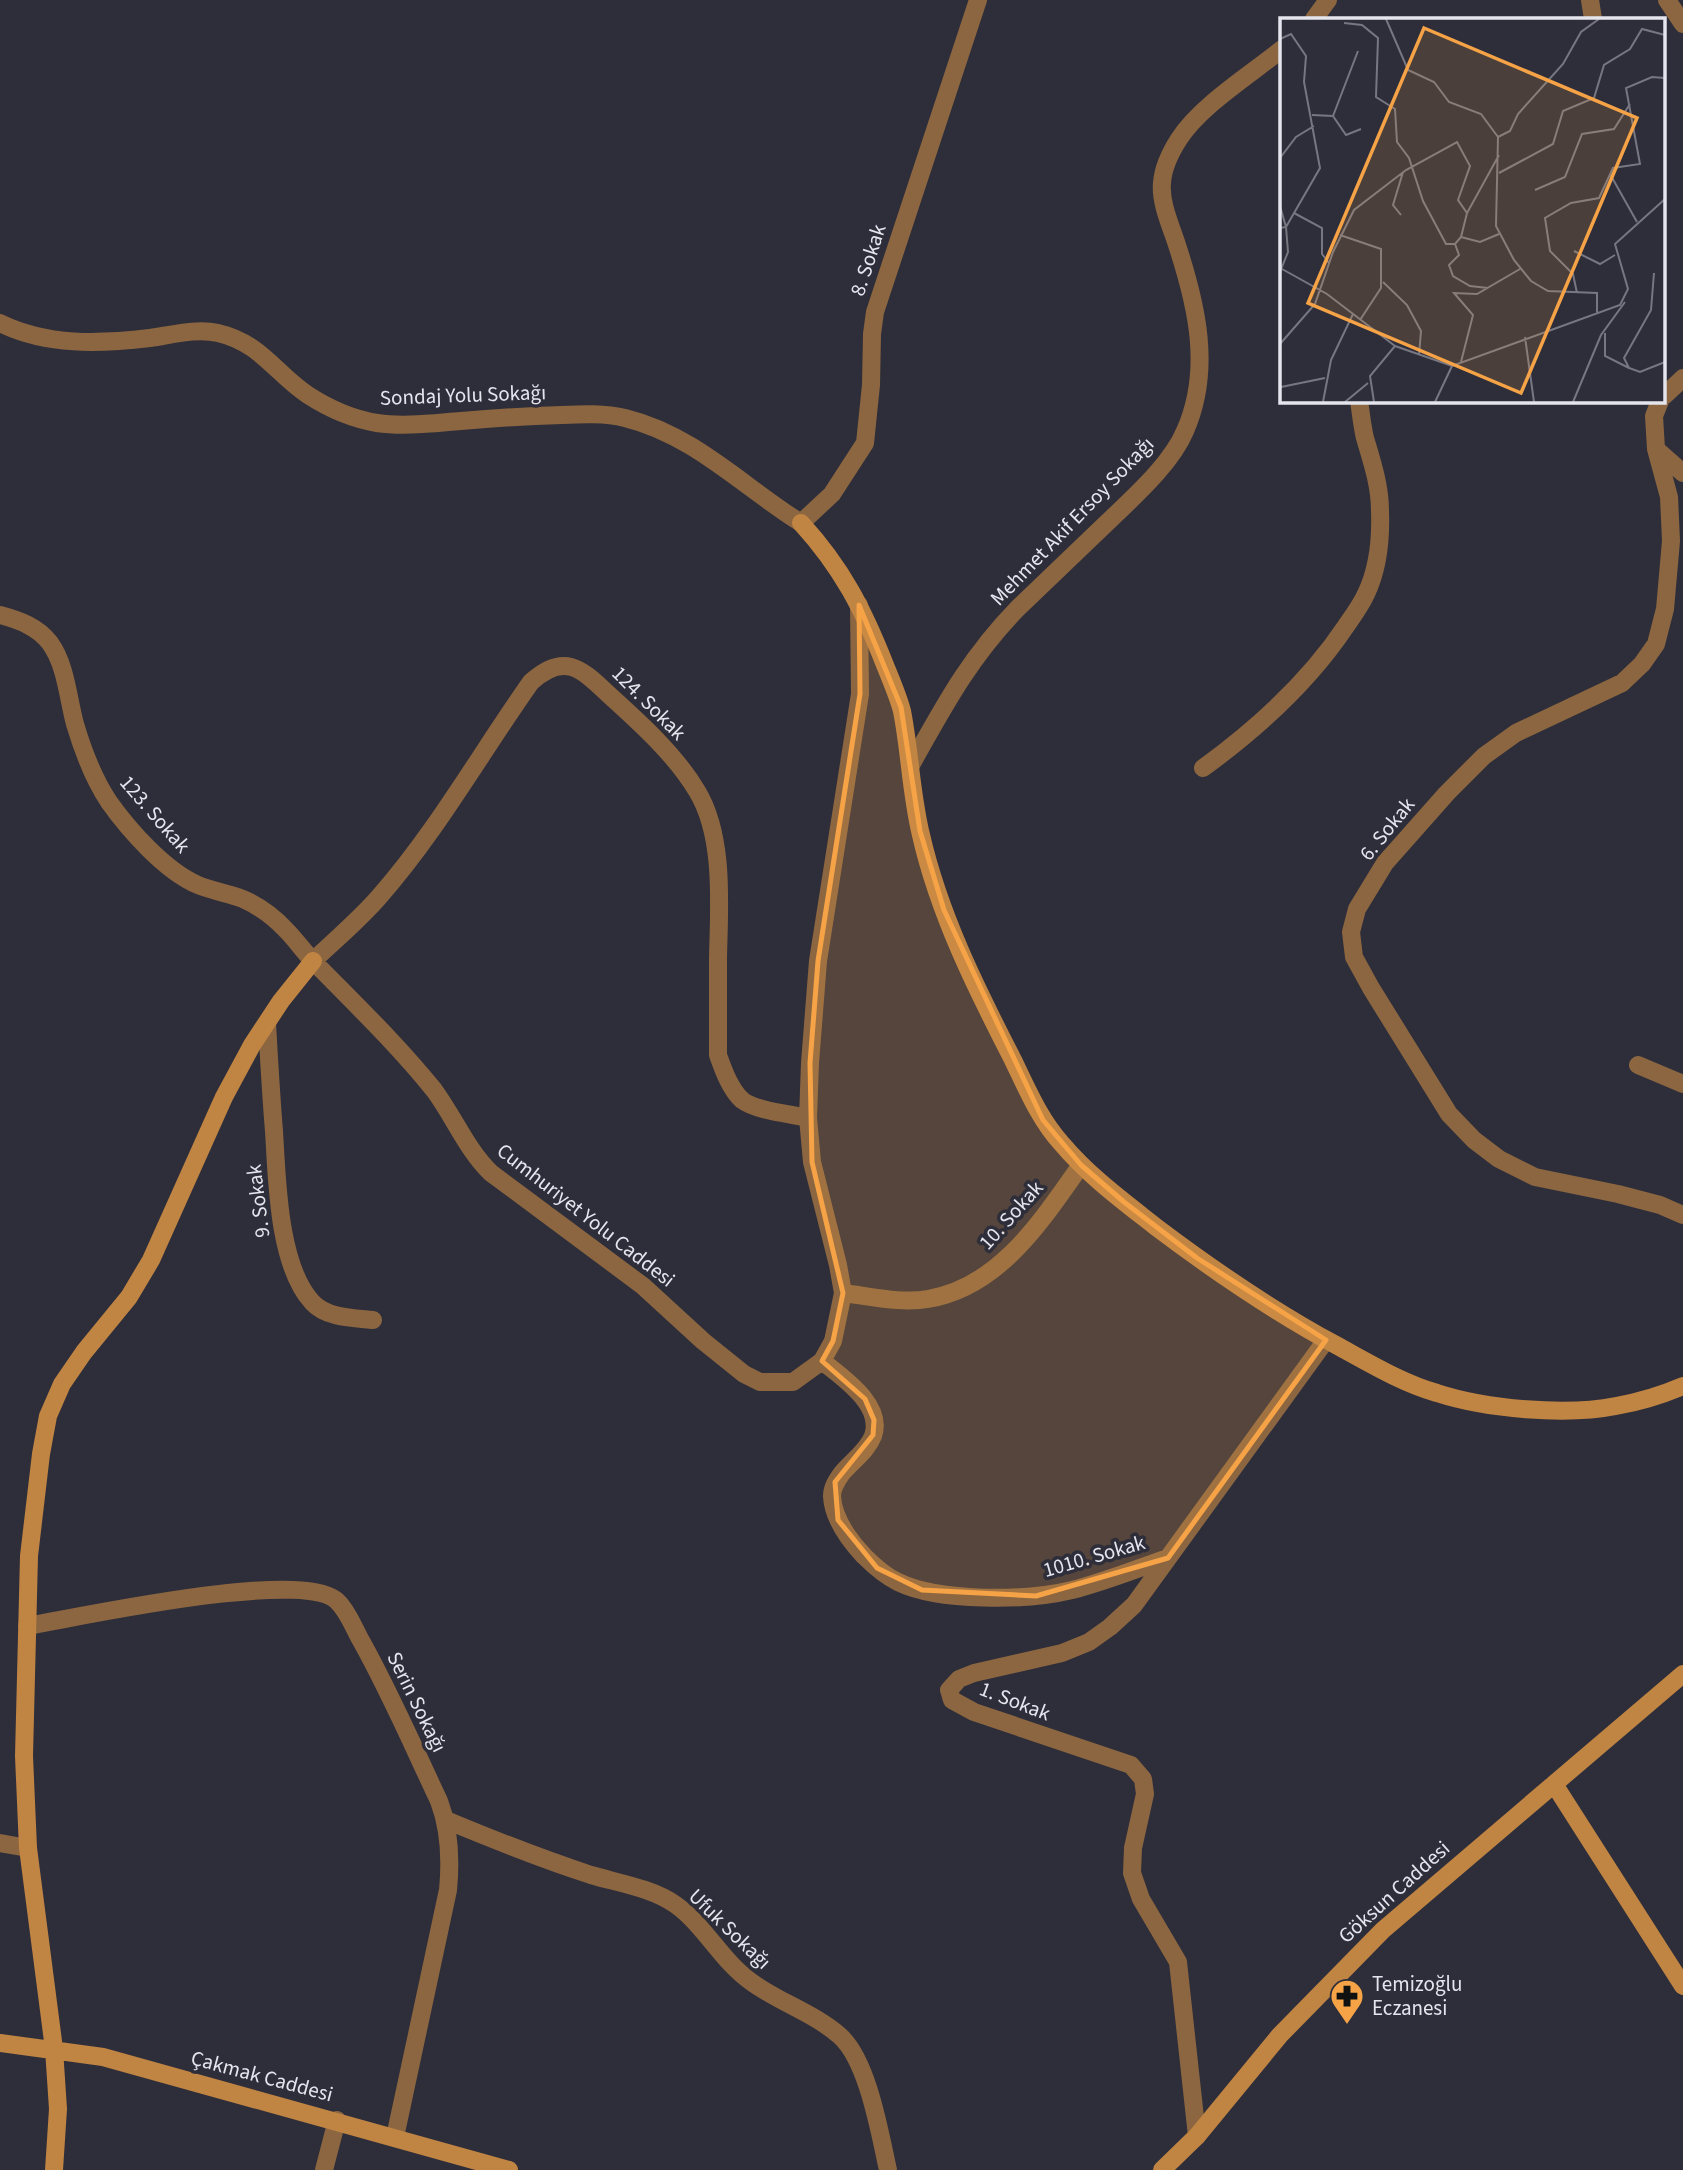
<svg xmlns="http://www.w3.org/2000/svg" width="1683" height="2170" font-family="'Source Sans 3',sans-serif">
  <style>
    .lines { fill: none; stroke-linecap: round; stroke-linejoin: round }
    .street { stroke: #8c6640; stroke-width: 18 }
    .secondary { stroke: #c08443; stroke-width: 18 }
    .marked { fill: #f5a346; fill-opacity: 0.2; stroke: #f5a346; stroke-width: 5; stroke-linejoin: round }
    .labels { text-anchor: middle; stroke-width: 7; stroke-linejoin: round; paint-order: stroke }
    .street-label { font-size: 21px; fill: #e5e5ee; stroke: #2d2e3a }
    .poi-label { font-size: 21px; fill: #e5e5ee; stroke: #2d2e3a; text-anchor: start }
    .inset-road { fill: none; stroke: #777782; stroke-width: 2 }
    .view { fill: #f5a346; fill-opacity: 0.15; stroke: #f5a346; stroke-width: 3.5 }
    .inset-edge { fill: none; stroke: #e5e5ee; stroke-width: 3.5 }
  </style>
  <rect width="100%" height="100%" fill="#2d2e3a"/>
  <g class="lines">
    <path class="street" d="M1590 0 1593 19
      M1667 0 1683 24
      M1314 19 1328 0
      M0 323C47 346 99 344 150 338 172 335 196 328 218 333 261 343 276 374 308 395 328 408 353 419 377 423 404 427 434 423 461 421 495 418 528 416 562 415 582 414 605 413 625 418 694 435 742 486 801 523L832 494 865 443 871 385 872 334 875 312 978 0
      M1664 396 1683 378
      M1660 401 1654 416 1656 449 1669 497 1671 541 1665 609 1656 644 1642 664 1622 683 1516 733 1484 756 1447 793 1385 863 1357 909 1351 932 1354 957 1371 988 1449 1114 1474 1140 1499 1159 1535 1177 1618 1194 1660 1205 1683 1215
      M1657 450 1683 473
      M0 615C19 620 38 627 50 643 66 665 68 698 75 724 83 751 93 778 109 802 129 830 165 871 198 885 212 891 228 893 243 899 259 906 274 917 286 930 296 940 304 952 314 962 355 1004 397 1044 434 1090 454 1117 467 1150 491 1173L643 1286 703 1341 744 1374 760 1382H793L822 1361 833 1341 843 1293 838 1265 812 1162 808 1118 810 1063 818 961 860 694 859 605
      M911 765C944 706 970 657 1018 608 1050 577 1082 547 1114 516 1138 493 1172 462 1185 431 1212 370 1197 306 1177 245 1171 226 1160 203 1162 183 1163 167 1170 153 1179 139 1200 106 1251 74 1282 49
      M1203 768C1258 728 1308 683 1346 626 1353 616 1361 605 1366 594 1378 569 1381 538 1380 511 1380 485 1372 462 1365 438 1362 426 1361 413 1359 401
      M313 961C335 940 359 920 379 897 437 831 480 754 531 682 563 653 580 667 607 693 639 722 675 754 697 791 725 837 719 907 718 958 718 991 718 1023 718 1055 723 1069 730 1089 742 1100 756 1111 791 1114 808 1118
      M267 1023C269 1059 271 1095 274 1131 277 1179 278 1265 312 1302 326 1318 353 1318 373 1320
      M1638 1065 1683 1084
      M843 1293C870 1296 901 1304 928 1299 1000 1287 1042 1220 1081 1165
      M822 1361C842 1377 884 1405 873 1436 867 1451 852 1461 842 1473 837 1480 832 1487 832 1496 833 1519 850 1541 864 1556 874 1566 885 1576 898 1582 939 1602 1027 1601 1072 1590 1104 1582 1136 1569 1168 1558
      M27 1626C80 1617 303 1568 337 1601 347 1610 353 1626 359 1637 389 1690 413 1746 439 1801 450 1830 451 1859 448 1890L395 2137
      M446 1820C494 1840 542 1859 591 1875 618 1883 652 1888 676 1905 705 1926 721 1960 750 1981 778 2002 814 2013 840 2036 868 2061 880 2134 888 2170
      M0 1843 28 1848
      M1197 2136 1178 1962 1141 1899 1132 1873 1133 1848 1145 1794 1143 1779 1131 1765 974 1712 952 1700 949 1690 959 1679 974 1673 1062 1653 1089 1642 1110 1627 1134 1605 1326 1340
      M324 2170 337 2120"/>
    <path class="secondary" d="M801 523C842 568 863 609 885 665 891 680 898 696 902 711 910 752 911 794 921 835 939 914 976 988 1013 1060 1027 1089 1040 1120 1062 1144 1089 1176 1123 1201 1156 1227 1213 1270 1273 1311 1336 1345 1369 1363 1402 1383 1437 1393 1486 1409 1566 1416 1616 1406 1639 1402 1662 1395 1683 1386
      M1554 1784 1683 1986
      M0 2043 103 2057 509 2170
      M54 2170 58 2109 54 2049 28 1848 24 1756 29 1556 41 1454 48 1416 62 1384 84 1352 129 1297 151 1260 224 1097 252 1045 281 1001 313 961
      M1162 2170 1197 2136 1280 2035 1383 1930 1683 1674"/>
  </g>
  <path class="marked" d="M859 605 901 707 920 831 944 910 1043 1120 1081 1165 1124 1202 1197 1258 1326 1340 1168 1558 1036 1596 922 1590 877 1568 838 1520 835 1482 873 1435 874 1420 865 1399 822 1361 833 1341 843 1293 812 1162 810 1063 818 961 860 694Z"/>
  <defs>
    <symbol id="pharmacy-pin" viewBox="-11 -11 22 30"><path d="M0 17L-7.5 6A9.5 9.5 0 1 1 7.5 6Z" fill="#f5a346" stroke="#2d2e3a"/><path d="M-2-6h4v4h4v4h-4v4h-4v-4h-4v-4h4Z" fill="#111"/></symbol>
  </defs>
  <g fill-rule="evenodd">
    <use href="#pharmacy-pin" x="1328" y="1977" width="38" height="52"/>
  </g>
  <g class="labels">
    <g class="street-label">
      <text transform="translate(868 260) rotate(-72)" y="7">8. Sokak</text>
      <text transform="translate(463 395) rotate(-2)" y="7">Sondaj Yolu Sokağı</text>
      <text transform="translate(1072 521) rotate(-46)" y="7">Mehmet Akif Ersoy Sokağı</text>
      <text transform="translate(649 703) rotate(45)" y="7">124. Sokak</text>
      <text transform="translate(155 814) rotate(49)" y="7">123. Sokak</text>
      <text transform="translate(1387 829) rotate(-51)" y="7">6. Sokak</text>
      <text transform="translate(258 1201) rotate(-97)" y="7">9. Sokak</text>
      <text transform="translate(586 1215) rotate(38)" y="7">Cumhuriyet Yolu Caddesi</text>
      <text transform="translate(1011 1215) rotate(-48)" y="7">10. Sokak</text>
      <text transform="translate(1094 1556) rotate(-16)" y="7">1010. Sokak</text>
      <text transform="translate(1015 1701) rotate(21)" y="7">1. Sokak</text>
      <text transform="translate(417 1702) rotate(64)" y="7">Serin Sokağı</text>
      <text transform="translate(1394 1892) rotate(-42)" y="7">Göksun Caddesi</text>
      <text transform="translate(730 1929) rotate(44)" y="7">Ufuk Sokağı</text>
      <text transform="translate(262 2076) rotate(15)" y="7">Çakmak Caddesi</text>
    </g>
    <g class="poi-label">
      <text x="1372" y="1991">Temizoğlu<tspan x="1372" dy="24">Eczanesi</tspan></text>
    </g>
  </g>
  <g transform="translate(1280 18)">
    <rect width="385" height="385" fill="#2d2e3a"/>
    <path class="inset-road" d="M106 1 128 52 154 64 169 84 201 96 218 119 216 208 234 242 251 263 268 273 317 275V296M64 5 82 7 98 20 96 79 115 91 117 124 129 140 143 183 166 226H175L181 219 187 195 219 137M0 21 11 16 26 38 24 64 40 150 6 209 8 234 0 254M32 97 53 98M53 98 78 33M53 98 66 117 81 111M218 119 230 113 238 96 283 46 301 14 319 1M0 140 16 119 34 108M219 155 273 126 283 93 314 80 324 47 350 31 362 11 385 17M330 156 357 204M255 172 285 159 302 116 334 111 350 86M0 188 6 209 0 210M14 195 42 210V236L49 245M121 197 113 187 123 154M60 217 101 231V270L80 302M181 219 200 224 219 216M175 226 179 237 169 247 173 258 190 268 208 270M294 233 320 246 335 237M2 251 47 276 115 328M374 255 371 292 344 340 349 350 360 354 385 344M103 264 127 287 141 313 139 337M297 275 293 256 270 233 265 200 291 185 319 180 333 150 360 146 346 70 372 59 385 60M325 315V338L349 350M245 319 254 384M0 326 35 286 53 234 74 192 126 152 177 124 190 148 178 182 187 195M181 344 193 297 174 275 197 276 240 251M1 369 45 360M43 384 51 342 73 296M65 384 88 365M94 384 90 358 115 328 172 348 340 287 348 271 335 226 385 181M155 384 172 348M293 384 321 317 345 284"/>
    <path class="view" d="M144 10 357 100 241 375 28 285Z"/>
    <rect width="385" height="385" class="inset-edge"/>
  </g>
</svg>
